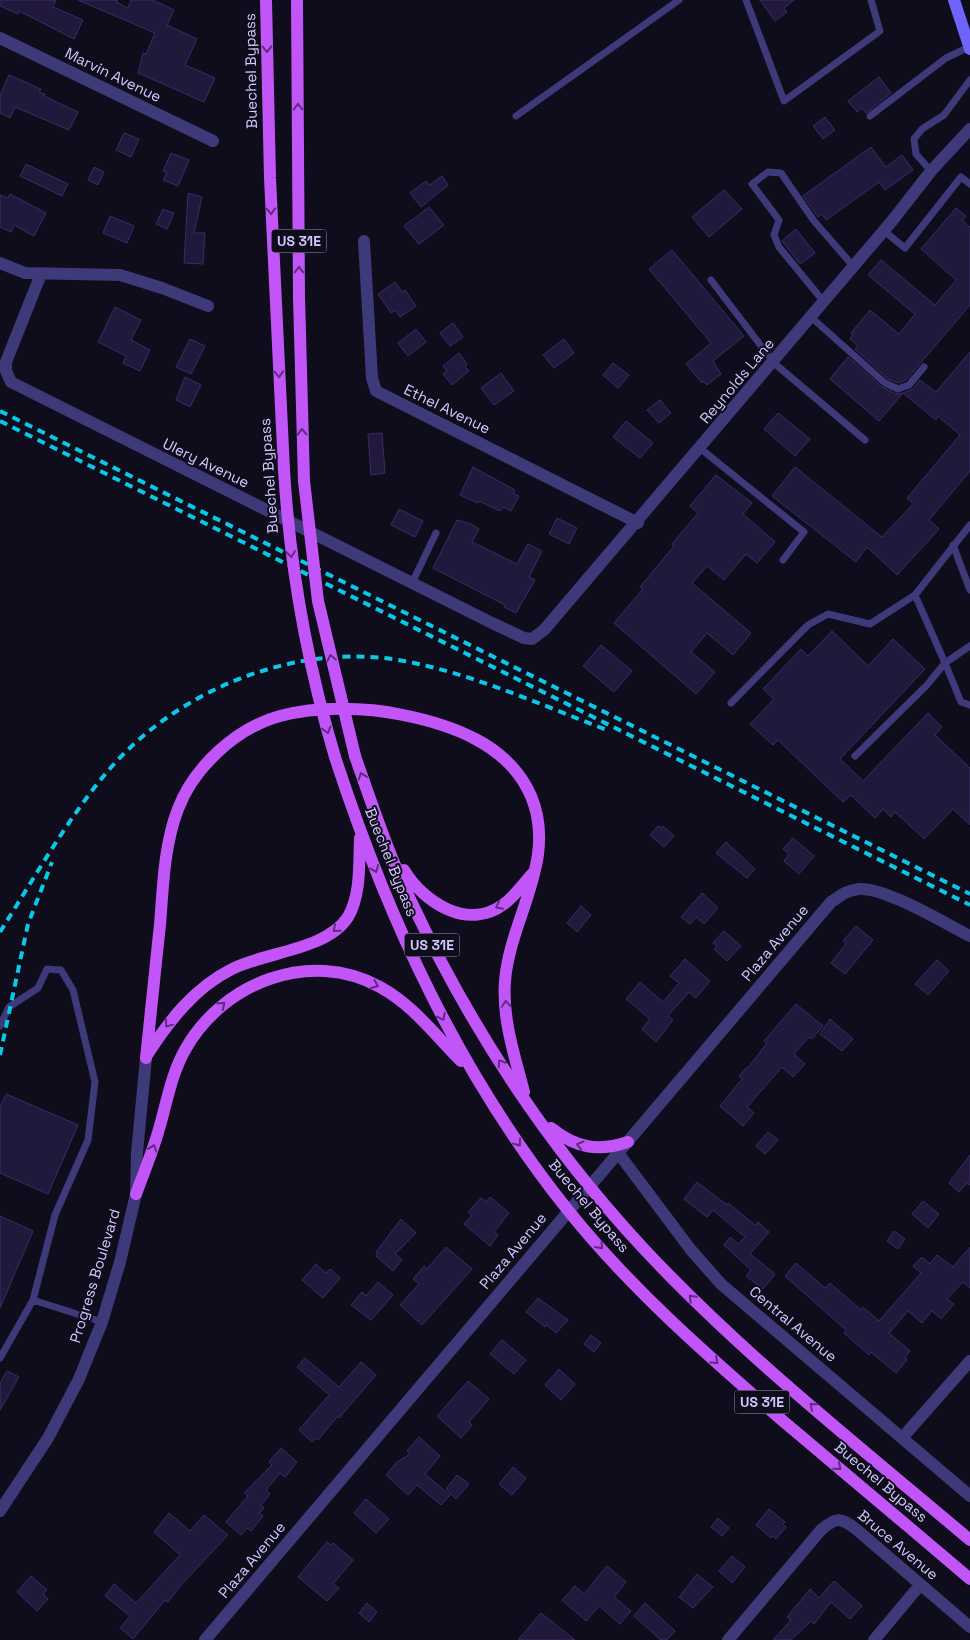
<svg xmlns="http://www.w3.org/2000/svg" width="970" height="1640" font-family="'Space Grotesk',sans-serif">
  <style>
    .building { fill: #21193c; stroke: #3a2c67 }
    .lines { fill: none; stroke-linecap: round; stroke-linejoin: round }
    .service { stroke: #3e3979; stroke-width: 7 }
    .minor { stroke: #3e3979; stroke-width: 12 }
    .secondary { stroke: #6e65f8; stroke-width: 12 }
    .primary { stroke: #c155f7; stroke-width: 12 }
    .rail { stroke: #0ac9e8; stroke-width: 4; stroke-dasharray: 8 6; stroke-linecap: butt }
    .primary-bridge { stroke: #c155f7; stroke-width: 12 }
    .oneway { stroke: #5f2d7f }
    .labels { text-anchor: middle; stroke-width: 4; stroke-linejoin: round; paint-order: stroke }
    .shield { fill: #0f0c1c; stroke: #9790ba; stroke-width: 1 }
    .shield-label { font-size: 14px; font-weight: bold; fill: #d1c9fd }
    .street-label { font-size: 15px; fill: #d1c9fd; stroke: #0f0c1c }
  </style>
  <rect width="100%" height="100%" fill="#0f0c1c"/>
  <path class="building" d="M0 0H56L53 7 83 20 74 39 19 11 18 14 0 6Z
    M78 0H118L116 2 128 8 131 0H153L174 10 167 25 197 39 185 65 215 78 204 102 138 73 143 53 146 54 155 33Z
    M760 0H794L784 8 787 12 775 21Z
    M9 75 41 89 39 92 45 94 44 96 78 112 69 130 15 107 10 118 0 113V95Z
    M879 77 891 93 866 113 862 108 857 112 848 101Z
    M825 117 835 130 823 139 813 126Z
    M124 133 139 139 131 157 116 150Z
    M871 147 886 167 902 155 913 170 885 190 879 182 826 220 822 214 818 217 803 196Z
    M171 153 189 160 178 186 163 180 167 173 163 171Z
    M26 164 68 184 62 196 20 176Z
    M94 167 104 172 98 185 88 180Z
    M442 176 448 185 421 207 410 193 426 181 430 185Z
    M724 190 742 209 709 237 692 217Z
    M188 193 202 197 194 233H205L203 264 184 263Z
    M10 194 46 213 34 236 14 225 11 232 0 227V195L8 198Z
    M429 207 444 225 419 244 404 226Z
    M956 208 966 216 962 220 970 227V305L906 380 898 383 888 379 855 349 858 346 850 339 853 335 851 333 870 310 899 334 915 314 868 275 881 260 935 305 956 280 921 249Z
    M163 209 174 213 167 229 156 224Z
    M110 216 134 226 127 243 103 233Z
    M796 229 815 253 800 264 782 241Z
    M672 250 744 336 713 361 721 374 707 385 703 381 702 383 686 364 711 343 649 269Z
    M395 282 402 292 405 290 416 306 400 317 396 310 391 313 378 294Z
    M115 307 141 320 131 340 150 350 140 371 123 363 126 356 98 342Z
    M453 323 463 337 450 346 440 333Z
    M416 329 426 342 408 356 398 343Z
    M190 339 205 346 191 374 176 367Z
    M564 339 574 353 554 368 543 355Z
    M970 352V471L929 520 939 529 897 575 867 547 856 562 772 496 795 467 882 537 913 504 907 498 960 435 938 416 936 420 903 393 913 389 920 380 936 392Z
    M459 353 467 364 465 366 469 371 452 385 443 374 447 371 443 366Z
    M848 357 882 387 896 394 903 393 879 421 830 379Z
    M613 363 629 375 618 388 603 375Z
    M501 373 514 391 494 405 481 388Z
    M185 377 201 385 190 407 176 400Z
    M660 400 671 413 659 423 647 410Z
    M778 413 810 439 795 456 764 429Z
    M626 421 653 443 640 458 613 437Z
    M382 433 385 473 371 475 368 434Z
    M473 467 515 490 513 493 519 496 511 511 503 507 500 511 479 501 478 503 460 495Z
    M716 475 752 503 743 514 775 542 757 563 746 554 724 580 707 566 692 583 751 633 733 655 707 633 691 652 715 672 696 694 614 623 643 589 640 587 674 546 672 544 698 513 690 506Z
    M399 509 423 521 415 537 391 525Z
    M557 518 577 528 569 544 549 534Z
    M457 520 471 524 479 529 472 542 517 564 528 544 542 551 529 577 535 580 516 613 504 607 505 605 433 568Z
    M832 631 868 666 893 639 925 669 840 759 863 781 928 713 942 727 935 735 970 768V825L953 809 924 839 895 812 891 817 883 809 875 818 851 795 843 802 778 740 773 745 750 724 774 699 763 689 801 649 808 656Z
    M601 645 632 671 614 692 583 666Z
    M658 826 661 828 663 826 674 836 664 847 650 835Z
    M793 838 814 856 799 874 784 861 789 854 783 849Z
    M726 842 755 869 747 878 716 853Z
    M702 893 718 908 704 924 696 917 690 924 681 917Z
    M581 906 591 915 577 932 567 923Z
    M856 926 873 940 845 974 831 963 846 944 843 941Z
    M724 931 741 946 727 961 714 949 717 946 713 943Z
    M685 959 710 981 696 998 689 992 668 1016 673 1020 656 1042 642 1029 650 1019 626 999 640 982 663 1002 679 983 670 976Z
    M937 960 949 971 928 995 915 984Z
    M796 1004 823 1026 812 1039 809 1037 794 1054 805 1064 793 1077 782 1067 747 1107 754 1113 743 1126 720 1106 742 1079 739 1076 747 1067 748 1068 767 1043 764 1041Z
    M830 1019 853 1039 842 1051 820 1034Z
    M6 1094 78 1125 48 1194 0 1173V1107Z
    M768 1132 778 1140 765 1154 756 1146Z
    M970 1155V1185L967 1183 959 1192 949 1183Z
    M697 1182 727 1205 728 1203 755 1225 758 1222 769 1232 750 1254 775 1274 763 1289 746 1276 751 1270 724 1245 730 1237 738 1244 745 1237 713 1210 707 1217 684 1199Z
    M490 1197 509 1213 494 1232 498 1235 490 1246 464 1224 472 1215 468 1212 481 1198 486 1202Z
    M923 1201 939 1214 928 1228 912 1214Z
    M0 1216 33 1231 0 1308Z
    M401 1219 416 1233 395 1254 402 1260 393 1271 376 1256 378 1253 376 1252Z
    M894 1231 905 1239 898 1249 887 1241Z
    M446 1247 472 1269 422 1325 400 1305 419 1284 413 1279 424 1266 427 1269Z
    M970 1247V1288L963 1282 947 1299 954 1304 941 1319 932 1311 922 1323 908 1311 889 1333 910 1351 905 1358 907 1360 896 1373 871 1352 869 1355 844 1333 846 1330 785 1276 796 1263 825 1288 830 1283 861 1310 863 1307 879 1321 921 1273 913 1266 922 1257 930 1264 937 1255 953 1267Z
    M316 1264 326 1273 330 1269 340 1278 323 1298 302 1280Z
    M378 1282 393 1295 371 1320 351 1305 362 1292 366 1296Z
    M538 1298 568 1320 556 1333 547 1325 545 1327 526 1312Z
    M591 1335 601 1343 594 1352 584 1344Z
    M502 1340 526 1360 514 1374 490 1354Z
    M305 1358 339 1387 361 1362 376 1375 339 1418 337 1417 318 1440 316 1438 312 1442 299 1430 329 1395 297 1367Z
    M559 1369 575 1384 561 1400 545 1385Z
    M7 1371 19 1377 0 1410V1383Z
    M468 1381 489 1399 469 1422 472 1425 461 1438 437 1416Z
    M419 1437 440 1456 425 1474 450 1495 441 1505 417 1485 408 1495 386 1475 397 1462 410 1454 407 1451Z
    M281 1448 297 1462 285 1477 280 1473 266 1490 270 1494 261 1505 264 1508 259 1513 263 1516 251 1531 247 1528 241 1535 226 1522 248 1496 244 1493 272 1465 269 1462Z
    M513 1467 526 1478 512 1495 499 1484Z
    M457 1475 469 1484 456 1499 446 1489Z
    M366 1499 389 1519 376 1533 354 1513Z
    M769 1509 785 1522 783 1524 786 1527 776 1539 773 1536 771 1538 756 1525Z
    M169 1513 190 1531 204 1515 228 1535 181 1585 168 1602 165 1600 133 1639 120 1628 130 1616 105 1596 114 1584 136 1603 180 1555 154 1532Z
    M718 1518 729 1528 722 1536 711 1527Z
    M327 1542 331 1545 333 1543 353 1560 333 1584 339 1588 327 1601 298 1577Z
    M732 1556 745 1567 732 1583 719 1571Z
    M607 1566 626 1582 614 1597 631 1611 620 1624 599 1606 586 1621 562 1600 575 1586 584 1594Z
    M697 1574 713 1587 693 1608 679 1597Z
    M31 1576 47 1590 43 1594 48 1599 37 1611 17 1592Z
    M834 1581 862 1606 850 1619 831 1602 814 1624 811 1621 791 1640H773L791 1620 787 1617 810 1589 819 1598Z
    M367 1603 377 1612 369 1622 359 1613Z
    M645 1603 675 1631 667 1640H661L634 1616Z
    M541 1613 575 1640H518Z"/>
  <g class="lines">
    <path class="service" d="M746 0 784 101 880 31 871 0
      M516 116 679 0
      M870 116 946 58 969 47
      M931 171 916 154 914 139 922 129 944 115 970 80
      M884 231 905 248 961 177 970 184
      M711 280 774 363 865 440
      M824 302 779 247 774 235 779 220 752 184 768 172 781 173 814 221 854 267
      M812 318 885 383 898 389 909 385 924 367
      M701 449 804 532 783 560
      M953 545 970 590
      M412 583 436 533
      M970 646 945 663 961 702 970 705
      M731 703 808 625 828 614 870 624 915 595
      M855 756 927 685 945 663 915 595 970 525
      M0 1026 9 1007 38 988 47 969 61 970 73 990 95 1082 88 1140 55 1215 33 1300 0 1358
      M33 1300 102 1322"/>
    <path class="minor" d="M0 38 213 141
      M364 241 372 378 376 391 638 523
      M0 263 25 273 120 275 162 288 208 306
      M41 274 6 362V371L11 382 492 623 524 638 532 639 544 630 892 221 931 171 970 129
      M619 1154 691 1250 721 1284 970 1496
      M902 1438 970 1361
      M0 1511 48 1438 79 1379 102 1322 120 1262 136 1194 137 1153 146 1058
      M205 1640 831 902C840 896 847 890 859 889 885 887 944 923 970 936
      M728 1640 821 1530C836 1517 840 1517 856 1529L970 1627
      M874 1640 920 1585"/>
    <path class="secondary" d="M954 0 970 49"/>
    <path class="primary" d="M266 0 270 178 284 470
      M297 0 299 297 304 481
      M355 756C372 804 388 853 410 899 469 1025 548 1146 644 1249 743 1355 859 1446 970 1540
      M335 757C388 920 460 1075 567 1209 630 1288 707 1355 783 1421 846 1474 908 1526 970 1579
      M404 870C424 903 468 931 504 904 515 896 524 883 533 873
      M147 1055C169 1021 194 988 232 969 265 952 327 950 348 917 361 895 359 863 360 838
      M146 1058C151 1013 155 969 160 925 163 887 164 845 178 809 194 767 236 728 280 716 317 706 366 707 403 715 453 725 509 745 531 796 558 860 510 918 505 981 502 1019 515 1057 524 1092
      M551 1128C576 1148 598 1152 628 1142
      M136 1194C144 1172 153 1151 159 1129 167 1102 171 1075 185 1050 222 983 310 948 380 987 413 1005 435 1035 461 1061"/>
    <path class="rail" d="M0 411 970 894
      M0 421 970 905
      M0 932C33 880 68 818 107 772 179 687 304 638 414 663 480 677 544 706 607 730
      M0 1055 28 924 52 862"/>
    <path class="primary-bridge" d="M284 470C290 569 307 663 335 757
      M304 481 318 601 355 756"/>
  </g>
  <defs><path id="oneway-chevron" d="M-2-3.5L2.5 0L-2 3.5" fill="none" stroke-width="1.6" stroke-linecap="round" stroke-linejoin="round" transform="scale(1.25)"/></defs>
  <g class="oneway">
    <use href="#oneway-chevron" transform="translate(267 49) rotate(89)"/>
    <use href="#oneway-chevron" transform="translate(298 107) rotate(-90)"/>
    <use href="#oneway-chevron" transform="translate(271 211) rotate(88)"/>
    <use href="#oneway-chevron" transform="translate(299 270) rotate(-90)"/>
    <use href="#oneway-chevron" transform="translate(279 374) rotate(87)"/>
    <use href="#oneway-chevron" transform="translate(302 432) rotate(-92)"/>
    <use href="#oneway-chevron" transform="translate(291 554) rotate(83)"/>
    <use href="#oneway-chevron" transform="translate(331 658) rotate(-102)"/>
    <use href="#oneway-chevron" transform="translate(327 730) rotate(74)"/>
    <use href="#oneway-chevron" transform="translate(362 776) rotate(-109)"/>
    <use href="#oneway-chevron" transform="translate(375 869) rotate(68)"/>
    <use href="#oneway-chevron" transform="translate(499 906) rotate(152)"/>
    <use href="#oneway-chevron" transform="translate(336 929) rotate(140)"/>
    <use href="#oneway-chevron" transform="translate(375 985) rotate(24)"/>
    <use href="#oneway-chevron" transform="translate(506 1004) rotate(-94)"/>
    <use href="#oneway-chevron" transform="translate(222 1005) rotate(-39)"/>
    <use href="#oneway-chevron" transform="translate(442 1017) rotate(63)"/>
    <use href="#oneway-chevron" transform="translate(168 1024) rotate(127)"/>
    <use href="#oneway-chevron" transform="translate(501 1063) rotate(-123)"/>
    <use href="#oneway-chevron" transform="translate(518 1143) rotate(54)"/>
    <use href="#oneway-chevron" transform="translate(580 1145) rotate(-164)"/>
    <use href="#oneway-chevron" transform="translate(153 1148) rotate(-71)"/>
    <use href="#oneway-chevron" transform="translate(600 1246) rotate(48)"/>
    <use href="#oneway-chevron" transform="translate(692 1298) rotate(-135)"/>
    <use href="#oneway-chevron" transform="translate(715 1361) rotate(42)"/>
    <use href="#oneway-chevron" transform="translate(813 1406) rotate(-139)"/>
    <use href="#oneway-chevron" transform="translate(838 1467) rotate(40)"/>
  </g>
  <g class="labels">
    <g class="shield">
      <rect x="271.5" y="229.5" width="55" height="23" rx="4"/>
      <rect x="404.5" y="933.5" width="55" height="23" rx="4"/>
      <rect x="734.5" y="1390.5" width="55" height="23" rx="4"/>
    </g>
    <g class="shield-label">
      <text x="299" y="246">US 31E</text>
      <text x="432" y="950">US 31E</text>
      <text x="762" y="1407">US 31E</text>
    </g>
    <g class="street-label">
      <text transform="translate(251 71) rotate(-91)" y="5">Buechel Bypass</text>
      <text transform="translate(113 75) rotate(26)" y="5">Marvin Avenue</text>
      <text transform="translate(737 381) rotate(-50)" y="5">Reynolds Lane</text>
      <text transform="translate(447 409) rotate(26)" y="5">Ethel Avenue</text>
      <text transform="translate(206 463) rotate(26)" y="5">Ulery Avenue</text>
      <text transform="translate(269 476) rotate(-94)" y="5">Buechel Bypass</text>
      <text transform="translate(391 862) rotate(68)" y="5">Buechel Bypass</text>
      <text transform="translate(775 943) rotate(-50)" y="5">Plaza Avenue</text>
      <text transform="translate(589 1206) rotate(50)" y="5">Buechel Bypass</text>
      <text transform="translate(513 1251) rotate(-50)" y="5">Plaza Avenue</text>
      <text transform="translate(95 1276) rotate(-73)" y="5">Progress Boulevard</text>
      <text transform="translate(793 1324) rotate(40)" y="5">Central Avenue</text>
      <text transform="translate(881 1482) rotate(40)" y="5">Buechel Bypass</text>
      <text transform="translate(898 1545) rotate(40)" y="5">Bruce Avenue</text>
      <text transform="translate(252 1560) rotate(-50)" y="5">Plaza Avenue</text>
    </g>
  </g>
</svg>
